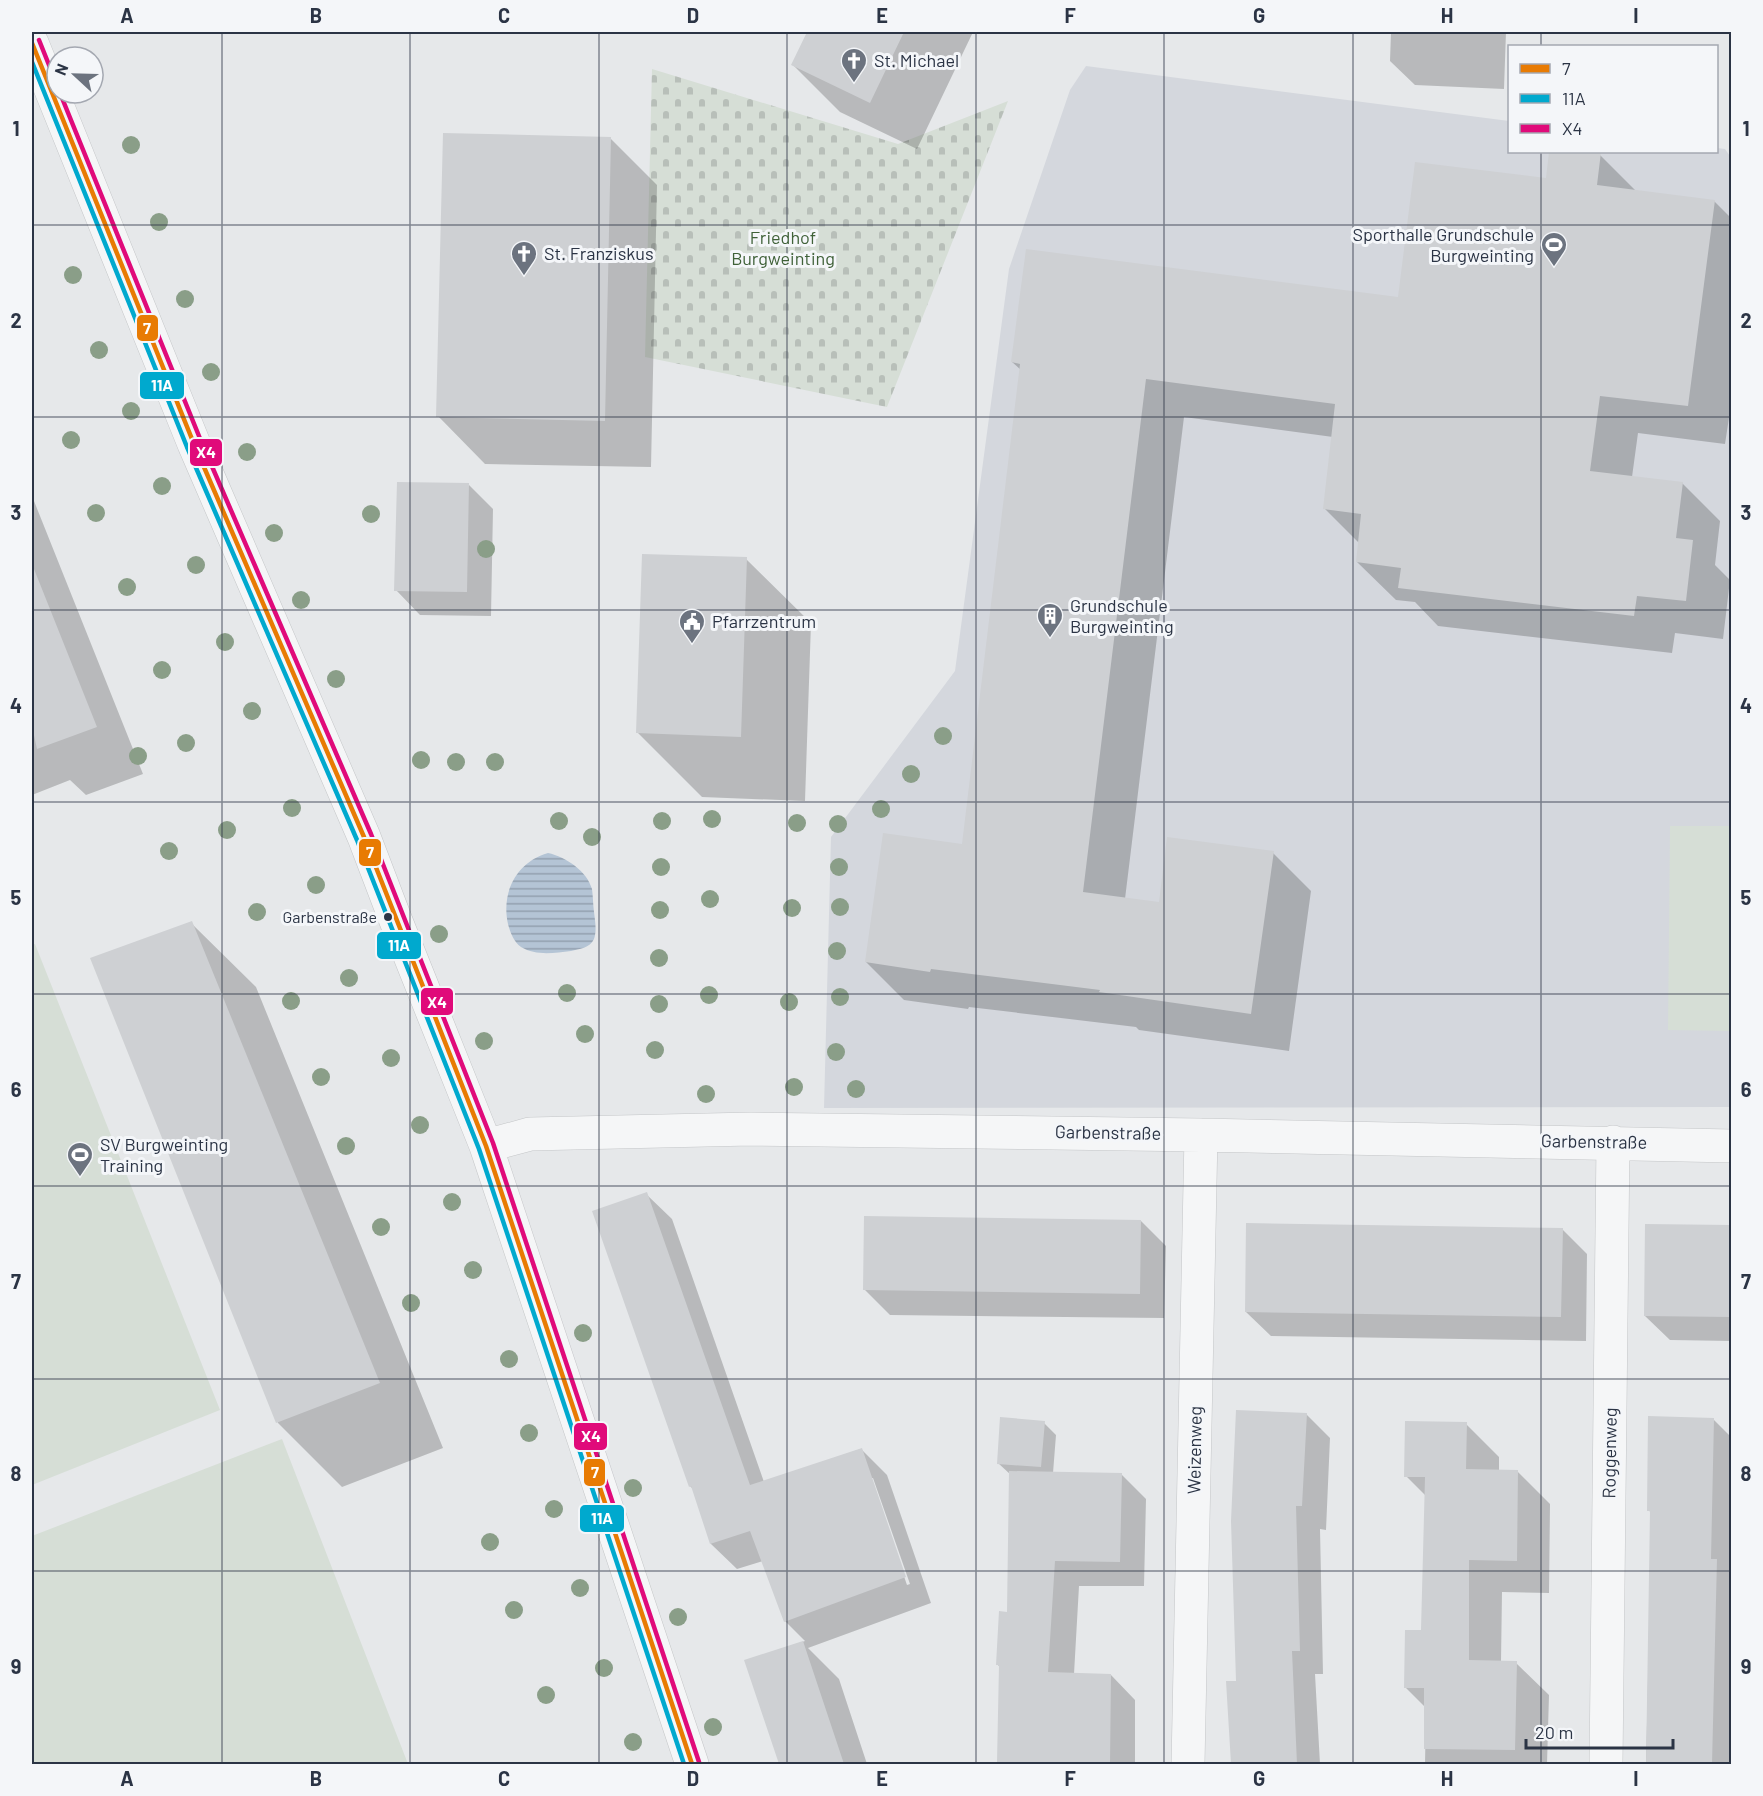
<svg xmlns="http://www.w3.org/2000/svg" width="1763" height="1796" font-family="Barlow,sans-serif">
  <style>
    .built { fill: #d4d7dd }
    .cemetery { fill: url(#cemetery-stones) }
    .garden { fill: #d6ded6 }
    .water { fill: url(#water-rules) }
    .shadow { fill: #0003; fill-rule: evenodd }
    .building { fill: #ced0d3 }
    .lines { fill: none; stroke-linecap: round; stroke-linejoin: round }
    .street-casing { stroke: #c4c6c8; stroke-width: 34 }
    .street { stroke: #f5f6f7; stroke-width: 33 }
    .bus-1-casing { stroke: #f4f6f9; stroke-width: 9 }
    .bus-2-casing { stroke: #f4f6f9; stroke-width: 9 }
    .bus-3-casing { stroke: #f4f6f9; stroke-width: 9 }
    .bus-1 { stroke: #e87b03; stroke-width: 4.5 }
    .bus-2 { stroke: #00a9ce; stroke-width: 4.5 }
    .bus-3 { stroke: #e00a7a; stroke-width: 4.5 }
    .tree { fill: #8a9e88 }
    .grid { fill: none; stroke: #2b3445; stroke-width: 1.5; stroke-opacity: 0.55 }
    .bus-dot { fill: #2b3445; stroke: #f4f6f9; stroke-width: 2 }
    .labels { text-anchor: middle; stroke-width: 6; stroke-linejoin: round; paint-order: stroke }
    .bus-label { font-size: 16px; fill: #2b3445; stroke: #f4f6f9; text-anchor: end }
    .poi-label { font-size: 18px; fill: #2b3445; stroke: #f4f6f9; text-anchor: start }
    .park-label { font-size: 18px; fill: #3f6138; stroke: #f4f6f9 }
    .street-label { font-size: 18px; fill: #2b3445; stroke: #f4f6f9 }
    .line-badge { stroke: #f4f6f9; stroke-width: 2 }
    .badge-label { font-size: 16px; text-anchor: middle; font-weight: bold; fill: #fff }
    .neatline { fill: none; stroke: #2b3445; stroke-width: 2 }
    .grid-label { font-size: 20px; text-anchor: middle; font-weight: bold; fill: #2b3445 }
  </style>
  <defs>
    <pattern id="cemetery-stones" width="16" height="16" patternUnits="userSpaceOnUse" patternTransform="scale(1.5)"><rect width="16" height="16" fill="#d6ded6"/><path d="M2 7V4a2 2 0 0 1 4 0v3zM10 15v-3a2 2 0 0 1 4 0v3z" fill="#b8bfb9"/></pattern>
    <pattern id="water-rules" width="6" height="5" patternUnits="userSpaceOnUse" patternTransform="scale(1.5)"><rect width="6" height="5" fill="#b4c4d5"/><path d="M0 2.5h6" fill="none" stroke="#93a0af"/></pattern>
  </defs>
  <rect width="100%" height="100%" fill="#e6e8ea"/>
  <path class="built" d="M1086 66 1509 121 1510 152H1716L1717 148 1725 149 1732 159 1731 1107 824 1108 831 837 955 671 1009 269 1070 90Z"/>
  <path class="cemetery" d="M652 69 898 144 1008 101 887 407 645 357Z"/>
  <path class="garden" d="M1670 826H1731V1031L1668 1030Z
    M35 944 220 1410 32 1485V945Z
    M282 1439 408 1764H32V1536Z"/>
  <path class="water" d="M548 853C566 857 587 871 592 889 593 896 593 905 594 912 595 921 597 930 594 939 590 948 579 949 571 951 554 953 536 956 521 947 514 942 510 932 508 924 501 893 516 862 548 853Z"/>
  <path class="shadow" d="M809 32H973L917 149 840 112 793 65Z
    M1391 32H1506L1504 89 1415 85 1390 61Z
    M1682 32H1732L1684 34Z
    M610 138 657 185 651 467 485 464 438 416Z
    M1551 152H1571L1600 155 1636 191 1714 201 1732 219V398L1725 444 1638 433 1632 477 1682 483 1720 521 1715 565 1730 580 1723 639 1675 633 1672 653 1438 626 1415 602 1396 600 1357 562 1359 543 1325 509 1333 437 1184 417 1125 899 1160 904 1273 853 1311 891 1289 1051 1139 1030 1136 1027 969 1007 968 1009 904 1000 866 962 963 846 1021 370 1012 362 1399 299 1548 179Z
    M469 485 493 509 491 616 420 615 396 590Z
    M32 496 143 774 86 795 70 780 32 795Z
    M746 559 811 623 805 801 702 797 638 733Z
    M191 923 256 987 443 1448 342 1487 278 1423 92 959Z
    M646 1194 672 1219 764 1482 861 1449 887 1475 931 1603 808 1648 839 1679 867 1764H780L746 1661 805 1641 785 1621 763 1561 737 1569 711 1544 694 1490 690 1486ZM870 1478H873L910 1584 907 1585Z
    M1141 1221 1166 1246 1164 1318 890 1315 865 1290Z
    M1646 1225 1732 1227V1341L1670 1340 1645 1316Z
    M1562 1229 1587 1254 1586 1341 1271 1336 1246 1312Z
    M1306 1414 1330 1438 1326 1530 1320 1529 1323 1674H1315L1320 1764H1232L1228 1683 1238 1682Z
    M1713 1419 1732 1438V1764H1646L1652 1513 1648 1510Z
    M1044 1423 1056 1435 1053 1473 1121 1474 1146 1499 1144 1586H1079L1074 1674 1111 1675 1135 1700V1764H1002L999 1761 1000 1667 997 1664 1009 1613 1011 1475 998 1463Z
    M1466 1424 1499 1457V1471H1517L1550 1504 1549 1593 1502 1592 1501 1662 1516 1663 1549 1695 1547 1764H1425L1426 1708 1406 1688 1423 1632 1426 1496 1406 1476Z"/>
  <path class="building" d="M807 32H904L870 103 791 65Z
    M443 133 611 137 605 421 436 417Z
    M1549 152H1601L1597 185 1715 200 1688 406 1600 396 1590 471 1683 482 1676 538 1693 540 1686 601 1637 596 1634 616 1398 588 1401 568 1356 562 1361 514 1323 509 1335 404 1146 379 1083 892 1159 902 1167 837 1274 851 1251 1014 1099 992 1100 990 931 969 930 972 865 962 883 833 962 844 1020 364 1011 362 1026 249 1398 297 1415 162 1546 178Z
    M397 482 469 483 467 592 394 591Z
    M642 554 747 557 741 737 636 733Z
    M34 569 97 727 37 749 32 726V570Z
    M192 921 380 1383 276 1423 90 958Z
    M647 1192 750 1485 862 1448 906 1577 784 1622 750 1531 710 1544 691 1486 689 1487 592 1211Z
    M864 1216 1141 1220 1140 1294 863 1290Z
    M1246 1223 1563 1228 1561 1317 1245 1312Z
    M1645 1224 1731 1225V1317L1644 1316Z
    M1236 1410 1307 1413 1302 1506H1296L1300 1651H1292L1297 1764H1231L1226 1681H1236L1231 1521Z
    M1648 1416 1714 1418 1711 1559H1717L1712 1764H1646L1650 1511H1647Z
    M1000 1417 1045 1421 1041 1467 997 1464Z
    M1405 1421 1467 1422 1466 1469 1518 1470 1517 1561 1469 1560V1660L1517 1661 1515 1750 1424 1749V1688H1404L1405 1630H1421L1425 1477H1404Z
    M1009 1471 1122 1473 1120 1562 1055 1561 1048 1672 1111 1674 1110 1764 997 1762 999 1665H996L999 1611 1007 1612Z
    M803 1641 844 1764H779L744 1660Z"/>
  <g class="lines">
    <defs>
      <path id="street" d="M32 43 194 444 364 837 396 921 486 1146 692 1764
        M486 1146 530 1134 751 1129 1201 1135 1732 1146
        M1188 1764 1201 1135
        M1606 1764 1613 1142"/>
    </defs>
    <use href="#street" class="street-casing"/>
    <use href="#street" class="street"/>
    <defs>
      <path id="bus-1" d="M32 43 194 444 364 837 486 1146 692 1764"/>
      <path id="bus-2" d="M32 62 187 447 357 840 479 1149 684 1764"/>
      <path id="bus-3" d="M39 40 57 85
        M60 93 201 441 371 834 493 1143 699 1762"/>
    </defs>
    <use href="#bus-1" class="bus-1-casing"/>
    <use href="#bus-2" class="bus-2-casing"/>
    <use href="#bus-3" class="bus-3-casing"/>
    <use href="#bus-1" class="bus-1"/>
    <use href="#bus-2" class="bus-2"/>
    <use href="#bus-3" class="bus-3"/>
  </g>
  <g class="tree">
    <circle cx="131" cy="145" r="9"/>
    <circle cx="159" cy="222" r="9"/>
    <circle cx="73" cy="275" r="9"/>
    <circle cx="185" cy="299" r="9"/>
    <circle cx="99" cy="350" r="9"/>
    <circle cx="211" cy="372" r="9"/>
    <circle cx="131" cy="411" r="9"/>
    <circle cx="71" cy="440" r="9"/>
    <circle cx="247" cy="452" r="9"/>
    <circle cx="162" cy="486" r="9"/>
    <circle cx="96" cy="513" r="9"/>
    <circle cx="371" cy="514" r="9"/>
    <circle cx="274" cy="533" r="9"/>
    <circle cx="486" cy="549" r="9"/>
    <circle cx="196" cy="565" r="9"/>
    <circle cx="127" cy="587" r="9"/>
    <circle cx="301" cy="600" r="9"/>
    <circle cx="225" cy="642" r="9"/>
    <circle cx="162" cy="670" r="9"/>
    <circle cx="336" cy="679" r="9"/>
    <circle cx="252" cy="711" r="9"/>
    <circle cx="943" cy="736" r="9"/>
    <circle cx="186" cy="743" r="9"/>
    <circle cx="138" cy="756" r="9"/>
    <circle cx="421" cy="760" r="9"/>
    <circle cx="456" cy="762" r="9"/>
    <circle cx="495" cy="762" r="9"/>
    <circle cx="911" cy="774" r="9"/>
    <circle cx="292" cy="808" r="9"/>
    <circle cx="881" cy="809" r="9"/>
    <circle cx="712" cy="819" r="9"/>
    <circle cx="559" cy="821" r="9"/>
    <circle cx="662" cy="821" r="9"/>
    <circle cx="797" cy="823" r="9"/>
    <circle cx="838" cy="824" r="9"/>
    <circle cx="227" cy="830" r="9"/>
    <circle cx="592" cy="837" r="9"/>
    <circle cx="169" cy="851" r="9"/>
    <circle cx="661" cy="867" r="9"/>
    <circle cx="839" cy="867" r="9"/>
    <circle cx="316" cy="885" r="9"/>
    <circle cx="710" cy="899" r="9"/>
    <circle cx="840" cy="907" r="9"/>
    <circle cx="792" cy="908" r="9"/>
    <circle cx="660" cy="910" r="9"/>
    <circle cx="257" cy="912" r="9"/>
    <circle cx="439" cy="934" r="9"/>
    <circle cx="837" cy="951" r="9"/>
    <circle cx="659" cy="958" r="9"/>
    <circle cx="349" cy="978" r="9"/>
    <circle cx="567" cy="993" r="9"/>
    <circle cx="709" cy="995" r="9"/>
    <circle cx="840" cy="997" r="9"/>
    <circle cx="291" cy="1001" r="9"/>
    <circle cx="789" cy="1002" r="9"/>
    <circle cx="659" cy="1004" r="9"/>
    <circle cx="585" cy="1034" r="9"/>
    <circle cx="484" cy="1041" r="9"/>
    <circle cx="655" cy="1050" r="9"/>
    <circle cx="836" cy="1052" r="9"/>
    <circle cx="391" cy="1058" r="9"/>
    <circle cx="321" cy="1077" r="9"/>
    <circle cx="794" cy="1087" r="9"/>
    <circle cx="856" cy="1089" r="9"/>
    <circle cx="706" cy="1094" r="9"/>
    <circle cx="420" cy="1125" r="9"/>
    <circle cx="346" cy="1146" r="9"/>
    <circle cx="452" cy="1202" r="9"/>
    <circle cx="381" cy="1227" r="9"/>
    <circle cx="473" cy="1270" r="9"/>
    <circle cx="411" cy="1303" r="9"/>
    <circle cx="583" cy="1333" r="9"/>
    <circle cx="509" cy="1359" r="9"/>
    <circle cx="529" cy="1433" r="9"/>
    <circle cx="633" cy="1488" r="9"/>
    <circle cx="554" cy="1509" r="9"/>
    <circle cx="490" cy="1542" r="9"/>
    <circle cx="580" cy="1588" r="9"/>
    <circle cx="514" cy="1610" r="9"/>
    <circle cx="678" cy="1617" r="9"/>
    <circle cx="604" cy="1668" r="9"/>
    <circle cx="546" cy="1695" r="9"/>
    <circle cx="713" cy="1727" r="9"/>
    <circle cx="633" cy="1742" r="9"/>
  </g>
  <path class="grid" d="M222 32V1764M410 32V1764M599 32V1764M787 32V1764M976 32V1764M1164 32V1764M1353 32V1764M1541 32V46M1541 152V1764M32 225H1732M32 417H1732M32 610H1732M32 802H1732M32 994H1732M32 1186H1732M32 1379H1732M32 1571H1732"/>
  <defs>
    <symbol id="church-pin" viewBox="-11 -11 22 30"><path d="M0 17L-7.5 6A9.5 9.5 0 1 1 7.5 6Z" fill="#6c737f" stroke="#f4f6f9"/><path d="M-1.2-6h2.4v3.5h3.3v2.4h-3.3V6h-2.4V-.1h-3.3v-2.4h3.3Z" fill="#fff"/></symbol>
    <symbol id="stadium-pin" viewBox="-11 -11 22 30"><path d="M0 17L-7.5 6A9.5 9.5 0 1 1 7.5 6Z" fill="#6c737f" stroke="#f4f6f9"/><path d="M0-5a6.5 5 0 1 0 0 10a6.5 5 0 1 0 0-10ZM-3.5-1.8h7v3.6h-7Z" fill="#fff"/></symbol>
    <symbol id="building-pin" viewBox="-11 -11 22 30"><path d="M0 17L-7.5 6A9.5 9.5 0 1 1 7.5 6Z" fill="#6c737f" stroke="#f4f6f9"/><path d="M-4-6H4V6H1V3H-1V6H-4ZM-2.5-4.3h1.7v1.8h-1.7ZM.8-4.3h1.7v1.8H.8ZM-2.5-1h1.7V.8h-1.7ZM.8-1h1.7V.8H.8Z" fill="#fff"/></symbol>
    <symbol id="civic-pin" viewBox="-11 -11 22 30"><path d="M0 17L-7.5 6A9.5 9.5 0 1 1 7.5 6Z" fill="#6c737f" stroke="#f4f6f9"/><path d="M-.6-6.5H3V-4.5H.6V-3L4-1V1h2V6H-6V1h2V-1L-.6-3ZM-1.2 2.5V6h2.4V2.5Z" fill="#fff"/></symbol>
  </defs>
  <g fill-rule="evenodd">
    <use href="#church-pin" x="839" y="46" width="30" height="40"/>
    <use href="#stadium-pin" x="1539" y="230" width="30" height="40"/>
    <use href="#church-pin" x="509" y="239" width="30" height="40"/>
    <use href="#building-pin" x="1035" y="601" width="30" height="40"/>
    <use href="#civic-pin" x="677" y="607" width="30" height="40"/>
    <use href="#stadium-pin" x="65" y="1140" width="30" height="40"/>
  </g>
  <circle class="bus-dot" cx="388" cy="917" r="5"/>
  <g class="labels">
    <g class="bus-label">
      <text x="377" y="923">Garbenstraße</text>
    </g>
    <g class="poi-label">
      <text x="874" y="67">St. Michael</text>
      <text x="1534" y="241" text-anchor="end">Sporthalle Grundschule<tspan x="1534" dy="21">Burgweinting</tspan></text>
      <text x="544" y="260">St. Franziskus</text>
      <text x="1070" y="612">Grundschule<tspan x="1070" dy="21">Burgweinting</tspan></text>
      <text x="712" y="628">Pfarrzentrum</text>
      <text x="100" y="1151">SV Burgweinting<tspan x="100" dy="21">Training</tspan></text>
    </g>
    <g class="park-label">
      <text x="783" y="244">Friedhof<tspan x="783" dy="21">Burgweinting</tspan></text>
    </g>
    <g class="street-label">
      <text transform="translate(1108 1133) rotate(1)" y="6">Garbenstraße</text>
      <text transform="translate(1594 1142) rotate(1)" y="6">Garbenstraße</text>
      <text transform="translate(1195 1450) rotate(-89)" y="6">Weizenweg</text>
      <text transform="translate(1610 1453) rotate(-89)" y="6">Roggenweg</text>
    </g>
  </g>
  <g class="line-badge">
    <rect x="136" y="314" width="23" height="28" rx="6" fill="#e87b03"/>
    <rect x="139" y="371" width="46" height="29" rx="6" fill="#00a9ce"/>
    <rect x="189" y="438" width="34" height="29" rx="6" fill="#e00a7a"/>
    <rect x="358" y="838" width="24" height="29" rx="6" fill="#e87b03"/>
    <rect x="376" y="931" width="46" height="29" rx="6" fill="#00a9ce"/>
    <rect x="420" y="987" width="34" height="29" rx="6" fill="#e00a7a"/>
    <rect x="573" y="1422" width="35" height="29" rx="6" fill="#e00a7a"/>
    <rect x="583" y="1458" width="23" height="29" rx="6" fill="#e87b03"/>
    <rect x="579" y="1504" width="46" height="29" rx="6" fill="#00a9ce"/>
  </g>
  <g class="badge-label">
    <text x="147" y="334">7</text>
    <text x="162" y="391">11A</text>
    <text x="206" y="458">X4</text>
    <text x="370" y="858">7</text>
    <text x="399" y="951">11A</text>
    <text x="437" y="1008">X4</text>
    <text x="591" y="1442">X4</text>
    <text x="595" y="1478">7</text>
    <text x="602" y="1524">11A</text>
  </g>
  <rect width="1763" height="1796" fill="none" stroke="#f4f6f9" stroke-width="66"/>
  <rect x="1508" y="45" width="210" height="108" fill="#f4f6f9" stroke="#a4a8b1" stroke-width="1.5"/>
  <rect x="1520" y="64" width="30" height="9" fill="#e87b03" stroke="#a4a8b1" stroke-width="1.5"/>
  <text x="1562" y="75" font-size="18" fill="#2b3445">7</text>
  <rect x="1520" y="94" width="30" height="9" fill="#00a9ce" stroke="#a4a8b1" stroke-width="1.5"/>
  <text x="1562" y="105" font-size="18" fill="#2b3445">11A</text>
  <rect x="1520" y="124" width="30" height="9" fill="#e00a7a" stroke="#a4a8b1" stroke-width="1.5"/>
  <text x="1562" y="135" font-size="18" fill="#2b3445">X4</text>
  <g transform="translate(75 75) rotate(292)"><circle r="28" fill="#f4f6f9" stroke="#a4a8b1" stroke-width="1.5"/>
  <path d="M0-4.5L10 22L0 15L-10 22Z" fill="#6c737f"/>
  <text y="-9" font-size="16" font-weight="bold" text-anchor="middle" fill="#2b3445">N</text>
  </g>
  <path d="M1526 1739v9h147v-9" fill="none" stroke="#2b3445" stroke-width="3"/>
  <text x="1535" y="1739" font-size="18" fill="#2b3445" stroke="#f4f6f9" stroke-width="4.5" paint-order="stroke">20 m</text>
  <rect x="33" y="33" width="1697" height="1730" class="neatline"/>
  <g class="grid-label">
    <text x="127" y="23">A</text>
    <text x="316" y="23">B</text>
    <text x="504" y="23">C</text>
    <text x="693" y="23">D</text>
    <text x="882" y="23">E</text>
    <text x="1070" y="23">F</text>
    <text x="1259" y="23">G</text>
    <text x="1447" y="23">H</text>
    <text x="1636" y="23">I</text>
    <text x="16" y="136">1</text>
    <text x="1746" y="136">1</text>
    <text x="16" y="328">2</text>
    <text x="1746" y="328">2</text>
    <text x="16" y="520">3</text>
    <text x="1746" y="520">3</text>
    <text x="16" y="713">4</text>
    <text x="1746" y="713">4</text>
    <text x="16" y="905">5</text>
    <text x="1746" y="905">5</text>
    <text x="16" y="1097">6</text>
    <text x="1746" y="1097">6</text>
    <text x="16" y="1289">7</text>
    <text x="1746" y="1289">7</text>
    <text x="16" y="1481">8</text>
    <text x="1746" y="1481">8</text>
    <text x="16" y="1674">9</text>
    <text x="1746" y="1674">9</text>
    <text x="127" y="1786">A</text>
    <text x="316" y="1786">B</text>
    <text x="504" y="1786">C</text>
    <text x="693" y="1786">D</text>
    <text x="882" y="1786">E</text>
    <text x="1070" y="1786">F</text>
    <text x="1259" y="1786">G</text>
    <text x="1447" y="1786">H</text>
    <text x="1636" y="1786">I</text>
  </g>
</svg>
